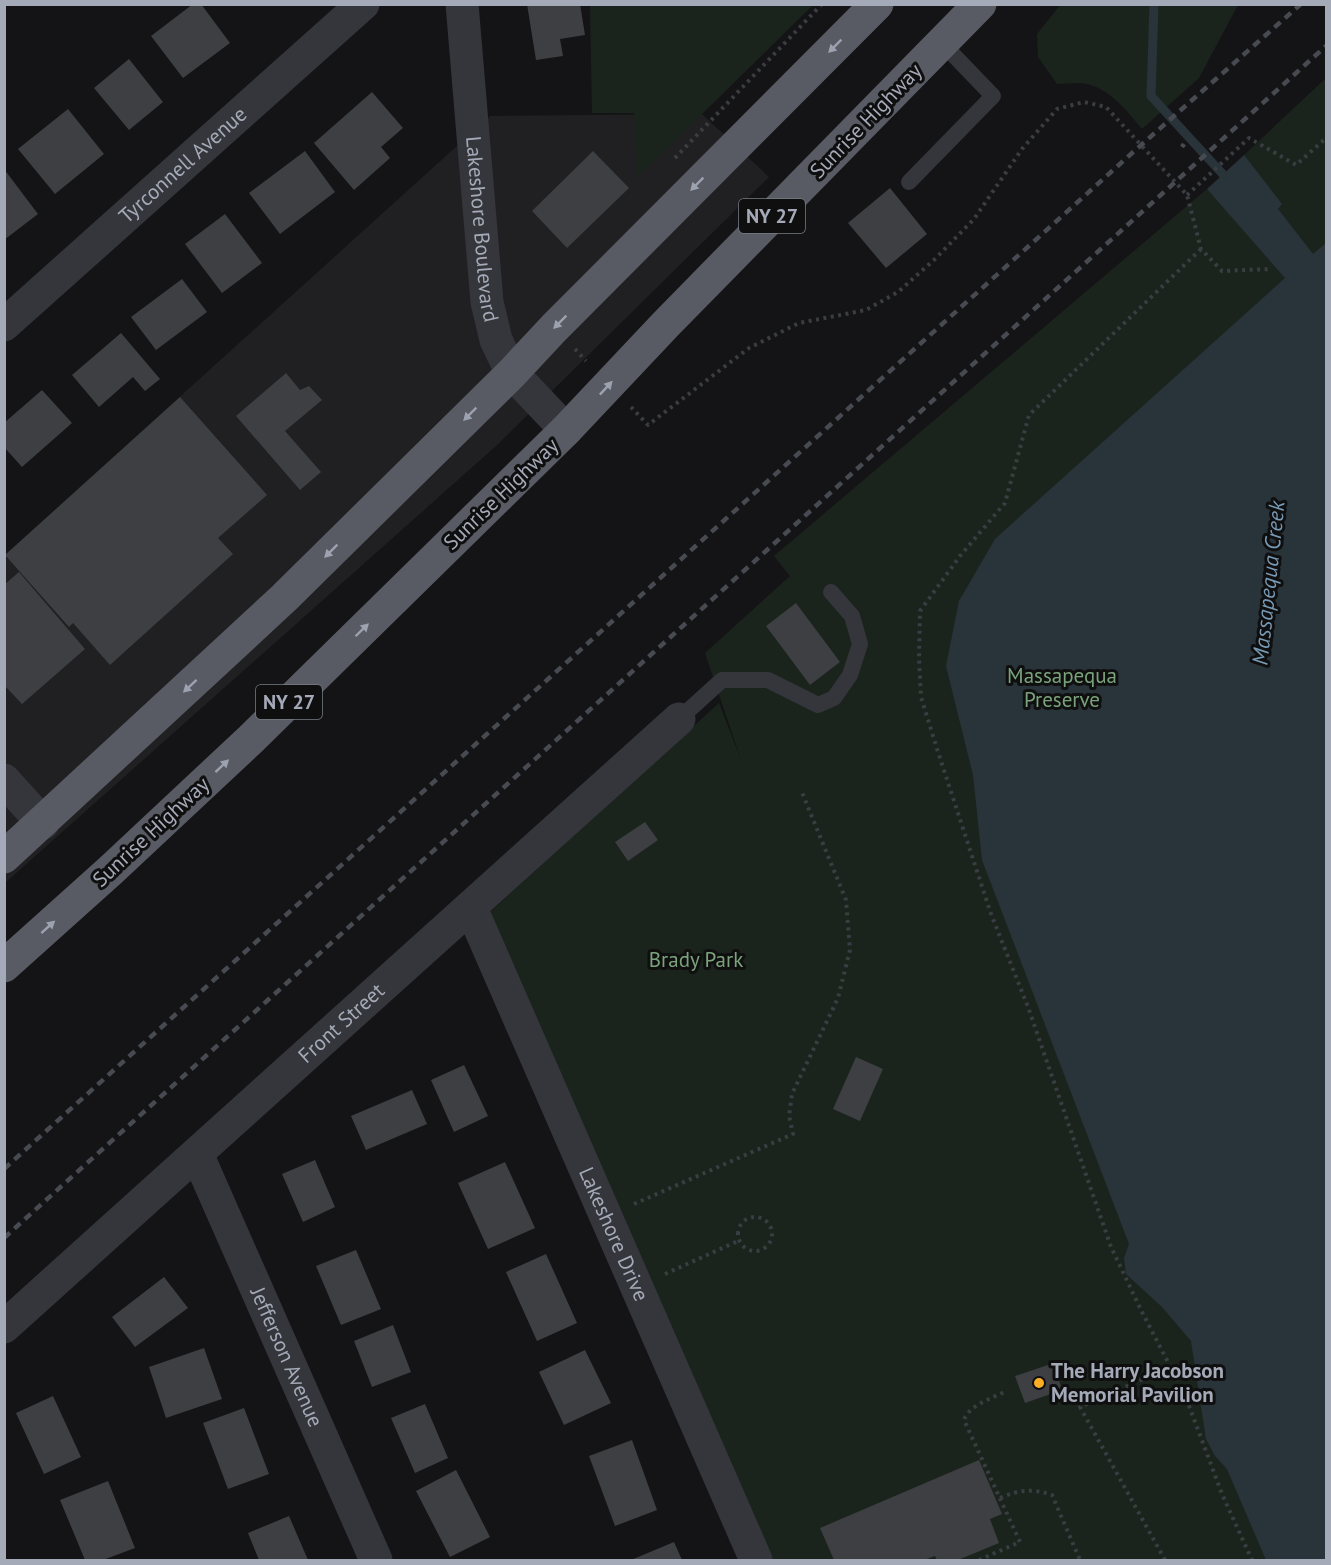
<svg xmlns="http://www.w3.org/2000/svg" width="1331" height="1565" font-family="'PT Sans',sans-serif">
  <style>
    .built { fill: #202023 }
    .green { fill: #1b241c }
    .water { fill: #29333a }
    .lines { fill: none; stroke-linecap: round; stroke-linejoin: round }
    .stream { stroke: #29333a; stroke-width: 9 }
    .building { fill: #3d3f43 }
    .path { stroke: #3a3d42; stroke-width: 4; stroke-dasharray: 3 4.5; stroke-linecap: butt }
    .service { stroke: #34363b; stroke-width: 16 }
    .minor { stroke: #34363b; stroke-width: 33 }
    .trunk { stroke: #585b63; stroke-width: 33 }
    .rail { stroke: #474a50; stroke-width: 4.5; stroke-dasharray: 8 6; stroke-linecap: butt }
    .oneway { fill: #9ca2af }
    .poi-dot { fill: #fcaf25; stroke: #0f0f10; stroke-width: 2 }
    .labels { text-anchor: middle; stroke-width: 6; stroke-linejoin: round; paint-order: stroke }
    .shield { fill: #0f0f10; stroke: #777c85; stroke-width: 1.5 }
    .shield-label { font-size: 20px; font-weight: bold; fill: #a4aab7 }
    .street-label { font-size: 21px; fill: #a4aab7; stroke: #0f0f10 }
    .park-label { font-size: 21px; fill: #7aa37c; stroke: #0f0f10 }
    .poi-label { font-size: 21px; font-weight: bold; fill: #a4aab7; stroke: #0f0f10; text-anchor: start }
    .water-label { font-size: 22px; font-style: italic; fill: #799ab4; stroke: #0f0f10 }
  </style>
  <rect width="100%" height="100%" fill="#141416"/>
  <path class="built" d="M702 114 769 177 496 446 5 883 4 556 490 116Z"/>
  <path class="green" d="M1061 4H1238V5L1199 78 1142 129C1128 112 1110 89 1087 84 1078 82 1066 84 1057 84L1038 57 1037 34Z
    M590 5V4L813 5 638 177 634 113H592Z
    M1326 78V1560H769L487 915 719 703 741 760 705 653 790 576 774 556 1207 189 1212 194 1248 161 1244 155Z"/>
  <path class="water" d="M1244 155 1282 204 1278 209 1313 254 1326 243V1560H1266L1227 1469 1215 1456 1206 1439 1191 1341 1162 1307 1126 1274 1124 1258 1129 1244 982 860 973 775 946 666 959 601 995 539 1285 278 1207 189Z"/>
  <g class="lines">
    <path class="stream" d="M1154 4 1151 96 1230 182"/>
  </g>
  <path class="building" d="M193 4H201L230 43 183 78 151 36Z
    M527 4H580L585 35 560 39 563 56 536 60Z
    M129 59 163 102 129 130 94 88Z
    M372 92 403 128 381 147 390 158 354 190 314 143Z
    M68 109 104 154 55 194 18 149Z
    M305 151 335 192 280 234 249 193Z
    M593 151 629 188 567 248 532 211Z
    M4 169 38 214 4 240Z
    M890 188 927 234 886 268 848 223Z
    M225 214 262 263 222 293 185 244Z
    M182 279 207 312 156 350 131 317Z
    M121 333 160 379 145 391 133 377 99 407 72 375Z
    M286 373 300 390 309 386 322 400 285 431 321 472 300 490 236 416Z
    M42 390 72 423 22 467 4 447V423Z
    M180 397 267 495 218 538 233 554 110 665 73 623 69 627 5 555Z
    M19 572 85 649 22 704 4 685V585Z
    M796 603 840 662 810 685 766 626Z
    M645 822 658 840 628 861 615 842Z
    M856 1057 883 1069 860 1121 833 1109Z
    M464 1065 488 1116 454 1132 431 1080Z
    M412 1090 427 1124 366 1150 351 1116Z
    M315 1160 335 1207 303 1222 282 1174Z
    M505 1162 535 1228 488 1249 458 1183Z
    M356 1250 381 1309 341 1325 316 1266Z
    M546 1254 577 1323 537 1341 506 1272Z
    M164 1277 188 1308 135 1347 112 1317Z
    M393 1325 411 1372 372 1387 354 1341Z
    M204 1348 222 1399 166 1418 149 1367Z
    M585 1350 611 1403 564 1425 539 1372Z
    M1054 1363 1062 1390 1025 1403 1015 1376Z
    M53 1396 81 1457 44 1474 16 1413Z
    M425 1404 448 1458 415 1473 391 1418Z
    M244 1408 269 1474 228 1489 203 1423Z
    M632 1440 657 1510 615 1526 589 1456Z
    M979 1460 1002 1514 990 1519 999 1543 958 1560H937L935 1556 924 1560H834L820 1528Z
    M456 1470 490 1537 450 1557 416 1491Z
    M108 1481 135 1548 103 1560H85L60 1500Z
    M289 1516 308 1560H259L248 1533Z
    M674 1542 682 1560H631Z"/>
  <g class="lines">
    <path class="path" d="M675 158 822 4
      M1187 195 1249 138 1296 165 1326 138
      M1201 249 1029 415 1005 503 960 556 920 611 919 659 921 697 938 752 991 914 1028 1007 1111 1247 1142 1312 1185 1395 1222 1494 1252 1560
      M575 349 586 361
      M631 407 648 425 749 348 799 323 866 310 898 292 936 258 974 219 1022 149 1057 109 1084 102 1106 107 1187 195 1201 249 1222 271 1271 269
      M634 1204 793 1134 789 1116 792 1094 838 998 850 950 846 900 801 790
      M738 1234a17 17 0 1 1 34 0a17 17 0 1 1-34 0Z
      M665 1274 738 1241
      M1000 1498C1018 1490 1033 1488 1052 1495L1080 1560
      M979 1560 1020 1542 964 1420C969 1405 993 1398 1006 1391
      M1165 1560 1080 1407 1141 1380 1172 1370"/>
    <path class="service" d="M909 182 993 96 942 43
      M679 719 722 680H768L818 705 834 698 850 675 860 644 852 616 831 592"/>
    <g class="minor">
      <path id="s1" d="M462 4 487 302 496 340 512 373 566 430"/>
      <path id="s2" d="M4 325 363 4"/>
      <path d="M4 780 43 823"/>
      <path id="s3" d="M471 908 756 1560"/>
      <path id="s4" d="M197 1154 376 1560"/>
      <path id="s5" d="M4 1327 679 719"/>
    </g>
    <path class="trunk" d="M4 857 284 598 512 373 554 328 877 4
      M4 966 111 870 251 739 566 430 666 324 980 4"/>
    <path class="rail" d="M1182 147 1184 144
      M4 1169 1131 154 1301 4
      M4 1238 1326 46"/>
  </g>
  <defs><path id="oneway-solid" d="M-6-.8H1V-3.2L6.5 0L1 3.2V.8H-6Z" transform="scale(1.5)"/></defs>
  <g class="oneway">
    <use href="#oneway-solid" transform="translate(835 46) rotate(135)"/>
    <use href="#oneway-solid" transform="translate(697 184) rotate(135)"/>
    <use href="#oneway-solid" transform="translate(560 322) rotate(135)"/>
    <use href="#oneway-solid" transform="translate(606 388) rotate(-47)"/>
    <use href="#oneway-solid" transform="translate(470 414) rotate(135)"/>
    <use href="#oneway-solid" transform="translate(331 551) rotate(135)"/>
    <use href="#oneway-solid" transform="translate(362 630) rotate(-44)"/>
    <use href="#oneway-solid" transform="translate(190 686) rotate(137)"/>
    <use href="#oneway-solid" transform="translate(222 766) rotate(-43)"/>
    <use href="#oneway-solid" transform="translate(48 927) rotate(-42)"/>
  </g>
  <circle class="poi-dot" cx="1039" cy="1383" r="6"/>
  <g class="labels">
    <g class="shield">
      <rect x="739" y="199" width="66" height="34" rx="4.5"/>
      <rect x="256" y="685" width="66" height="34" rx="4.5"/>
    </g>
    <g class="shield-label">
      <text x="772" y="223">NY 27</text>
      <text x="289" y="709">NY 27</text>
    </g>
    <g class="street-label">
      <text transform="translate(866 121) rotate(-46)" y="7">Sunrise Highway</text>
      <text dy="7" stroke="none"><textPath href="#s2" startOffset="240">Tyrconnell Avenue</textPath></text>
      <text dy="7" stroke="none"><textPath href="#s1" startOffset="226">Lakeshore Boulevard</textPath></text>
      <text transform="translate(501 494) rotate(-44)" y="7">Sunrise Highway</text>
      <text transform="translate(151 832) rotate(-43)" y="7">Sunrise Highway</text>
      <text dy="7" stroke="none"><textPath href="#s5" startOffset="454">Front Street</textPath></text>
      <text dy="7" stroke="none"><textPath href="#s3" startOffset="356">Lakeshore Drive</textPath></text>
      <text dy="7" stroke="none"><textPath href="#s4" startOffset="222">Jefferson Avenue</textPath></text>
    </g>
    <g class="park-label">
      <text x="1062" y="683">Massapequa<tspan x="1062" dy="24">Preserve</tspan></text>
      <text x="696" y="967">Brady Park</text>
    </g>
    <g class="poi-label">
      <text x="1051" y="1378">The Harry Jacobson<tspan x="1051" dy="24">Memorial Pavilion</tspan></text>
    </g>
    <g class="water-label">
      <text transform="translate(1268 583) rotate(-84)" y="8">Massapequa Creek</text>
    </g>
  </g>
  <rect width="1331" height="1565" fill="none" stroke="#a4aab7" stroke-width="12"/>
</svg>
